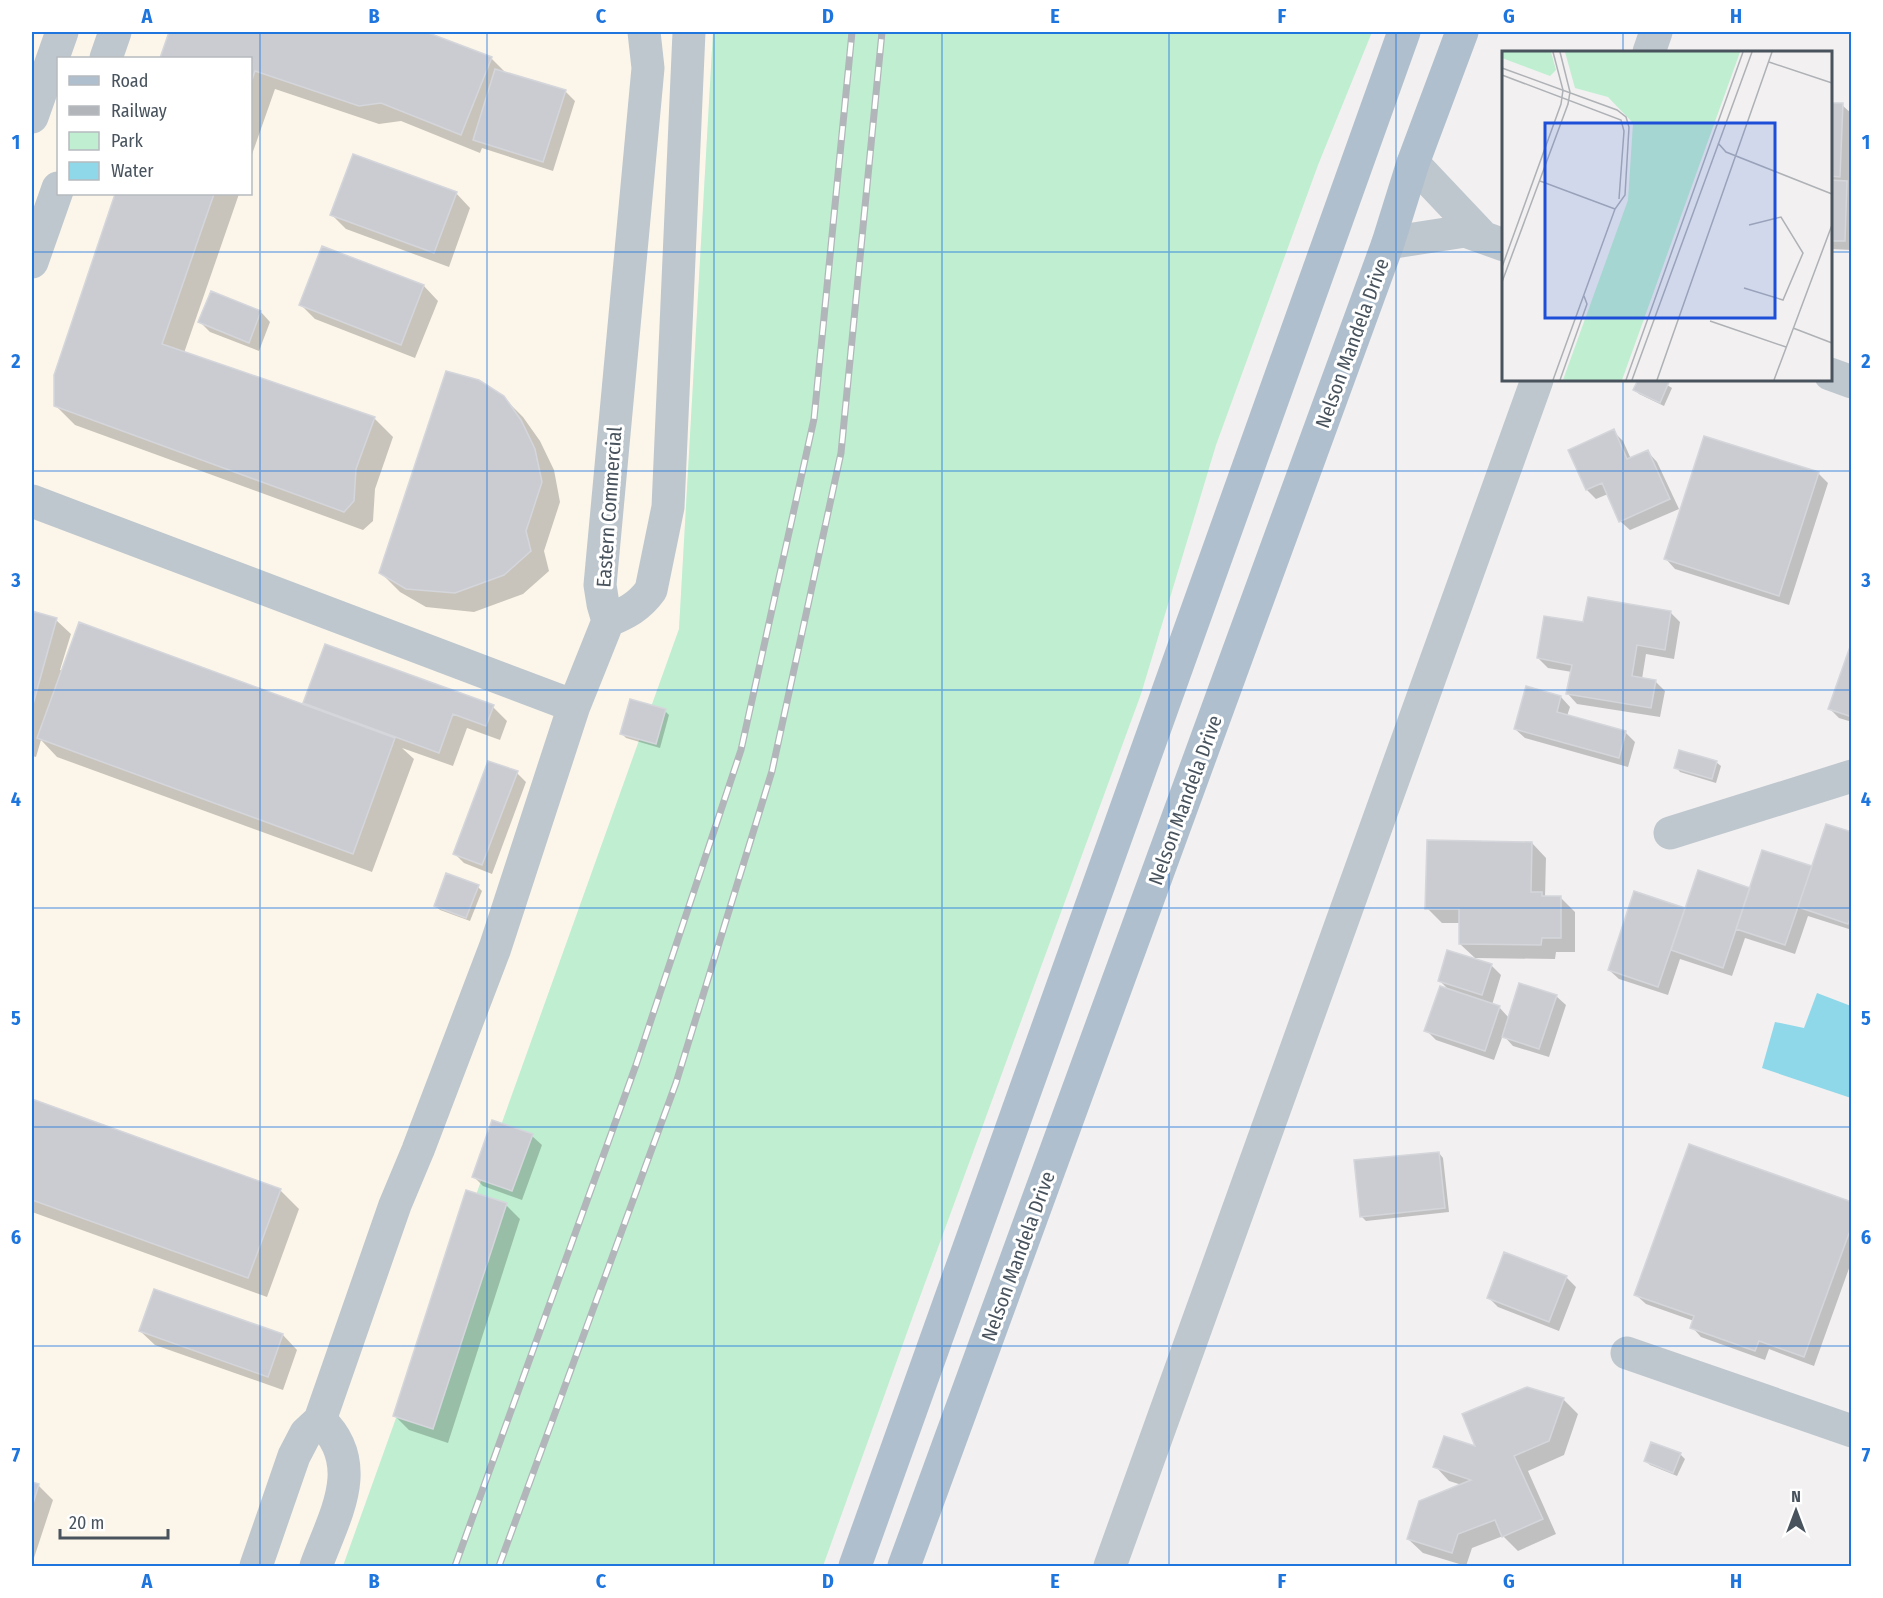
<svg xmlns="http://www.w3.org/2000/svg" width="1883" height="1598" font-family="'Fira Sans Condensed',sans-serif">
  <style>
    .commercial { fill: #fcf6ea; fill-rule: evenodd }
    .green { fill: #bfeed1 }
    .water { fill: #8ed8ea }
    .shadow { fill: #0003 }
    .building { fill: #caccd2; stroke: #d4d6db; stroke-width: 1.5 }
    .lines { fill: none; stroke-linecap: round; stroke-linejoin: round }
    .minor { stroke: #bec7ce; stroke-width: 33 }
    .major { stroke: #b0bfcd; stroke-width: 33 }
    .rail-casing { stroke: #b2b5ba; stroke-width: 7 }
    .rail { stroke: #fff; stroke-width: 4.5; stroke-dasharray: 14; stroke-linecap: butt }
    .grid { fill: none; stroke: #1e75dd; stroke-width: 1.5; stroke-opacity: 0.55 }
    .labels { text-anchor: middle; stroke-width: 6; stroke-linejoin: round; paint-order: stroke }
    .street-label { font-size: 20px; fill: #48535d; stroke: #fff }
    .inset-road { fill: none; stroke: #aeb1b5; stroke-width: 1.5 }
    .view { fill: #1d4ed8; fill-opacity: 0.15; stroke: #1d4ed8; stroke-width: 3 }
    .inset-edge { fill: none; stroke: #48535d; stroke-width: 3 }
    .neatline { fill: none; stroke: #1e75dd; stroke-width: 2 }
    .grid-label { font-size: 20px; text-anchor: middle; font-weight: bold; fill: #1e75dd }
  </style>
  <rect width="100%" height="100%" fill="#f2f0f0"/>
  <path class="commercial" d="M32 32H713L679 629 343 1566H32ZM58 58H250V194H58Z"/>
  <path class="green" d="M713 32H1372L1318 165 1216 445 1141 694 914 1313 823 1566H343L679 629Z"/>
  <path class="water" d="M1817 993 1851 1006V1098L1762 1068 1775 1022 1804 1028Z"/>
  <path class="shadow" d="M170 32H422L491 58 507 74 565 91 575 101 553 171 482 148 480 153 401 121 379 124 275 89 250 160V58H161Z
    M1830 104 1842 105 1852 114V250L1830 249Z
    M456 193 470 208 449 267 346 229 332 215Z
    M116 194H239L184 353 374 418 393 437 375 489 373 521 363 530 75 425 56 406 55 375Z
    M323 248 424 286 438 301 415 358 315 319 301 305Z
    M212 293 261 312 270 322 259 351 210 332 200 322Z
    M1639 380H1659L1672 388 1664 406 1639 394 1635 390Z
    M503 397 523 417 540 441 554 470 560 502 544 551 549 571 523 594 474 612 426 607 400 592 381 573Z
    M1613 431 1623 441 1631 459 1648 452 1657 462 1679 509 1630 530 1620 521 1608 494 1596 499 1587 490Z
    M1705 438 1819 474 1828 483 1789 605 1675 569 1666 559Z
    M1670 612 1680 622 1674 659 1646 654 1642 679 1655 681 1665 691 1660 717 1577 704 1568 694 1572 672 1548 668 1538 658 1585 624Z
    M32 613 56 620 71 634 60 670 63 671 312 709 305 702 493 707 507 721 500 740 467 728 453 766 402 748 414 759 372 872 57 757 41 740 36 757 32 756Z
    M1852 646V722L1839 718 1829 708Z
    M1561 697 1570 707 1567 716 1625 732 1635 742 1628 767 1525 738 1515 729Z
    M665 711 669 715 660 748 626 738 622 734Z
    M1716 762 1721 766 1716 783 1680 772 1676 767Z
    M517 773 526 782 492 874 464 863 455 854Z
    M1852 834V930L1808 916 1795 954 1745 938 1732 976 1680 959 1668 995 1619 979 1609 970 1635 893 1686 909 1813 868Z
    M1532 843 1546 858 1545 897 1561 898 1575 912V952H1556L1555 959 1475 958 1460 944 1461 923H1442L1427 908Z
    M478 887 482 891 470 921 440 910 435 905Z
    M1491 965 1501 975 1492 1005 1499 1007 1509 1018 1556 996 1566 1005 1549 1057 1513 1046 1503 1035 1494 1060 1436 1040 1426 1030 1449 990 1439 980Z
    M32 1101 280 1190 299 1209 267 1297 32 1212Z
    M532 1136 542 1145 522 1200 483 1186 474 1177Z
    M1439 1153 1443 1158 1449 1212 1366 1221 1362 1217Z
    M1852 1204V1260L1814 1366 1769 1349 1765 1360 1701 1337 1692 1327 1694 1321 1646 1304 1636 1295Z
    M506 1205 520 1219 448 1443 409 1430 394 1415Z
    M1566 1277 1576 1287 1559 1331 1498 1307 1489 1298Z
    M140 1331 283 1335 297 1350 283 1390 155 1345Z
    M1563 1399 1578 1414 1564 1455 1528 1471 1556 1534 1518 1551 1503 1536 1472 1548 1466 1566 1423 1553 1408 1539 1462 1485 1449 1481 1435 1466 1478 1449Z
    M1680 1454 1685 1459 1677 1476 1650 1465 1646 1461Z
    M32 1483 39 1486 53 1500 32 1564Z"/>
  <path class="building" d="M169 32H426L492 57 461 135 381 103 359 106 255 71 250 85V58H160Z
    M495 69 566 90 543 162 473 140Z
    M1830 103H1843L1840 177 1830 176Z
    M353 154 457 192 434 253 330 215Z
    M1830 180 1847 181 1845 241H1830Z
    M115 194H214L162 344 375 417 356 469 354 501 344 512 54 406V375Z
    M322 246 424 285 401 345 299 305Z
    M211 291 261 311 249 343 198 322Z
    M446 371 479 380 504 396 521 420 535 449 542 482 526 531 531 551 504 575 455 593 406 589 379 573Z
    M1638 380H1663L1669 382 1660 403 1633 390Z
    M1614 429 1627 459 1648 450 1670 499 1619 522 1602 483 1586 490 1568 450Z
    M1704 436 1819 472 1779 596 1664 559Z
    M1588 597 1671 611 1665 650 1637 645 1632 676 1656 680 1651 708 1566 694 1572 665 1537 658 1544 616 1583 622Z
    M32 611 57 618 32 708Z
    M79 622 395 738 353 854 37 738Z
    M1852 641V717L1828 709Z
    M325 644 494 705 486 726 453 714 439 753 303 703Z
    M1526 686 1561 696 1557 712 1626 731 1619 758 1514 729Z
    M630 699 666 709 656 744 620 734Z
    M1679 750 1717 761 1712 779 1674 768Z
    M488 761 518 771 482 865 453 854Z
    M1826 824 1852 832V913L1848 924 1798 907Z
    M1427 840 1532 842 1531 892H1542V896H1561V938H1542L1541 945 1459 944V909H1425Z
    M1762 850 1812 866 1785 945 1736 929Z
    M1698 870 1750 888 1723 968 1671 950Z
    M446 873 479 885 466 918 434 906Z
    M1634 891 1685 908 1658 987 1608 970Z
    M1447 950 1492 964 1482 995 1438 981Z
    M1519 983 1557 995 1539 1049 1502 1037Z
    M1440 986 1500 1006 1485 1051 1424 1031Z
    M32 1099 281 1189 248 1278 32 1200Z
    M492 1120 533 1134 512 1191 472 1177Z
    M1689 1144 1852 1202V1225L1804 1357 1759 1341 1755 1351 1690 1328 1694 1316 1634 1295Z
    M1439 1152 1445 1208 1360 1217 1354 1160Z
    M466 1190 507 1203 433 1429 393 1416Z
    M1504 1252 1567 1276 1549 1322 1487 1298Z
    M154 1289 283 1334 268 1377 139 1331Z
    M1527 1387 1564 1398 1549 1441 1514 1456 1543 1519 1502 1537 1495 1520 1458 1534 1452 1553 1407 1539 1419 1501 1471 1480 1433 1467 1444 1436 1475 1446 1462 1414Z
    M1651 1442 1681 1453 1673 1473 1644 1461Z
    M32 1482 39 1484 32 1507Z"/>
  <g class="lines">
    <path class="minor" d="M1649 52 1656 32
      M106 58 115 32
      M32 117 62 32
      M1413 163 1484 238
      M1388 243 1465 231 1504 245
      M32 262 58 188
      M1830 374 1852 382
      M32 501 574 706
      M608 621C626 613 639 607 651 590L668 507 689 32
      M608 621 603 604 600 585 648 68 644 32
      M1670 833 1852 776
      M1627 1353 1852 1431
      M256 1566 294 1456 306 1433 320 1420 395 1205 418 1150 495 948 574 706 608 621
      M316 1566C334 1516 367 1465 320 1420
      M1110 1566 1537 380"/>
    <path class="major" d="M855 1566 1404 32
      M904 1566 1388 243 1413 163 1462 32"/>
    <defs>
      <path id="rail" d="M455 1566 636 1065 741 750 814 419 852 32
        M499 1566 676 1083 772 771 841 453 882 32"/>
    </defs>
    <use href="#rail" class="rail-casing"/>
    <use href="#rail" class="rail"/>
  </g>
  <path class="grid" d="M260 32V1566M487 32V1566M714 32V1566M942 32V1566M1169 32V1566M1396 32V1566M1623 32V52M32 252H1504M1830 252H1852M1623 380V1566M32 471H1852M32 690H1852M32 908H1852M32 1127H1852M32 1346H1852"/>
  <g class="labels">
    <g class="street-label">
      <text transform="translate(1352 343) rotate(-70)" y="7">Nelson Mandela Drive</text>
      <text transform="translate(609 507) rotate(-86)" y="7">Eastern Commercial</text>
      <text transform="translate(1185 800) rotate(-70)" y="7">Nelson Mandela Drive</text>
      <text transform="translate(1018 1256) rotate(-70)" y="7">Nelson Mandela Drive</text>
    </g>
  </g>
  <g transform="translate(1502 51)">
    <rect width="330" height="330" fill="#f2f0f0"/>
    <path d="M0 1H49L54 19 48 25 0 7ZM63 1H238L120 329H61L126 149 131 72 106 46 73 37Z" fill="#bfeed1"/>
    <path class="inset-road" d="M267 11 330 32M0 17 115 59 124 66 127 76 123 144 113 158 51 329M0 24 119 69 122 80 117 148M216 92 224 101 330 143M38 130 113 158M0 216 59 53 61 39 51 1M0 231 66 53 68 41 58 1M242 237 281 249 301 202 279 166 247 174M208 270 284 296M291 277 330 292M58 329 85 253 82 245M124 329 241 1M130 329 250 1M155 329 270 1M272 329 330 174"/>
    <path class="view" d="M43 72H273V267H43Z"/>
    <rect width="330" height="330" class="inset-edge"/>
  </g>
  <rect width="1883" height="1598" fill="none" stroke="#ffffff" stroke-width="66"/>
  <rect x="57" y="57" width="195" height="138" fill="#ffffff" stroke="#b6babe" stroke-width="1.5"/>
  <rect x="69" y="76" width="30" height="9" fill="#b0bfcd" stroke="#b6babe" stroke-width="1.5"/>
  <text x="111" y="87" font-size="18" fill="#48535d">Road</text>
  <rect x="69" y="106" width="30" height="9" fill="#b2b5ba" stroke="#b6babe" stroke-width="1.5"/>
  <text x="111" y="117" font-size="18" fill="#48535d">Railway</text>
  <rect x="69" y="132" width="30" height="18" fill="#bfeed1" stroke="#b6babe" stroke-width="1.5"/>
  <text x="111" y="147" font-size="18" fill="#48535d">Park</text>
  <rect x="69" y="162" width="30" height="18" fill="#8ed8ea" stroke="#b6babe" stroke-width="1.5"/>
  <text x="111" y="177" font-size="18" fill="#48535d">Water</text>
  <g transform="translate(1796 1511)" stroke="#ffffff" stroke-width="4.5" paint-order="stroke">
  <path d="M0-4.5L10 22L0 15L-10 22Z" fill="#48535d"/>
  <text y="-9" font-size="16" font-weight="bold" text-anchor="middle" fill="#48535d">N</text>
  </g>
  <path d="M60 1529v9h108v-9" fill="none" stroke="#48535d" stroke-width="3"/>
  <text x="69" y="1529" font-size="18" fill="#48535d" stroke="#ffffff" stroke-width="4.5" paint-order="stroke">20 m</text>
  <rect x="33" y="33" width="1817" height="1532" class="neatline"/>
  <g class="grid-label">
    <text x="147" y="23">A</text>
    <text x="374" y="23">B</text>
    <text x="601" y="23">C</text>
    <text x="828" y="23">D</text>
    <text x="1055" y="23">E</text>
    <text x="1282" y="23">F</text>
    <text x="1509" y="23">G</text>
    <text x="1736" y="23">H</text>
    <text x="16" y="149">1</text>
    <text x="1866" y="149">1</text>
    <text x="16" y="368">2</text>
    <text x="1866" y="368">2</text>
    <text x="16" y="587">3</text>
    <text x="1866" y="587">3</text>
    <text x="16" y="806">4</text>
    <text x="1866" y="806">4</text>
    <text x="16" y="1025">5</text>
    <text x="1866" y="1025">5</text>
    <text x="16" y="1244">6</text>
    <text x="1866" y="1244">6</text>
    <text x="16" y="1462">7</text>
    <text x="1866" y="1462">7</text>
    <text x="147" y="1588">A</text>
    <text x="374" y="1588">B</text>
    <text x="601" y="1588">C</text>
    <text x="828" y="1588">D</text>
    <text x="1055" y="1588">E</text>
    <text x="1282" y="1588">F</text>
    <text x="1509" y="1588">G</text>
    <text x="1736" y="1588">H</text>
  </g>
</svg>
